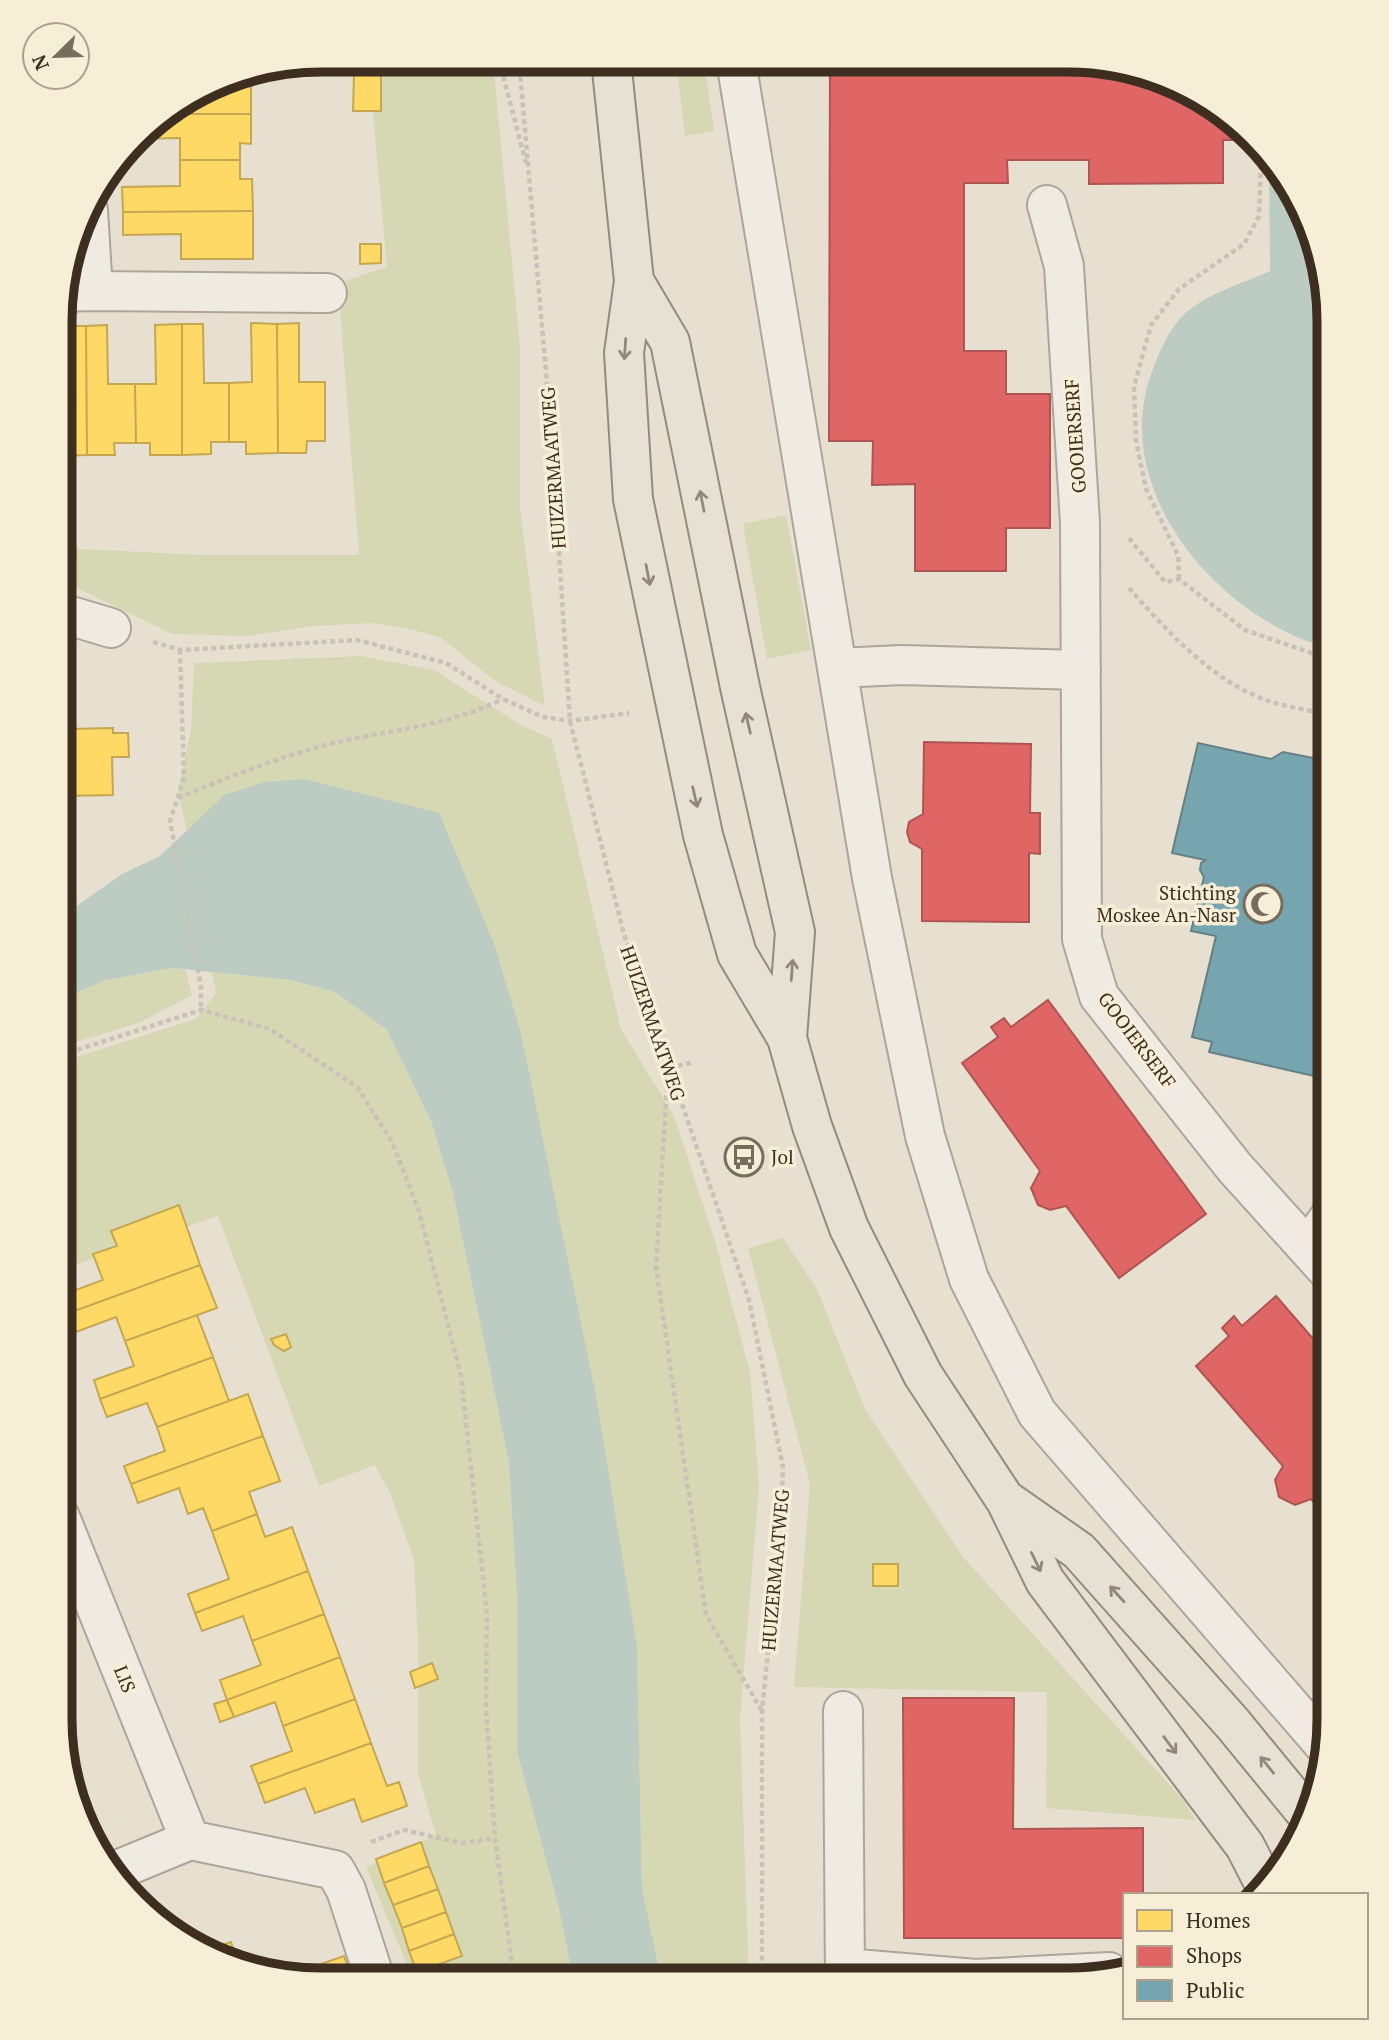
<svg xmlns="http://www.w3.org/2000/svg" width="1389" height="2040" font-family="'PT Serif',serif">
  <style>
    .green { fill: #d6d7b3 }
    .water { fill: #bcccc2 }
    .homes { fill: #ffd966; stroke: #c5a651; stroke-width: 2 }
    .shops { fill: #e06666; stroke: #af5551; stroke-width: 2 }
    .public { fill: #76a5af; stroke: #658184; stroke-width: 2 }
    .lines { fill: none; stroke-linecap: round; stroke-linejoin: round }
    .minor-casing { stroke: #ada599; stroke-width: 42 }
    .major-casing { stroke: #928b80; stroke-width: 42 }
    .path { stroke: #c8c2b9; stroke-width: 4.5; stroke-dasharray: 5 3.5; stroke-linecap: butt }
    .minor { stroke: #efebe3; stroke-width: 38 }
    .major { stroke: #e6e1d4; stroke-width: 38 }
    .oneway { stroke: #92887a }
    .labels { text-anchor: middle; stroke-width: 7; stroke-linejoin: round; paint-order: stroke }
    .street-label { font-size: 19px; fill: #3d2e20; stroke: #f7eed8 }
    .poi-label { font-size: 19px; fill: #3d2e20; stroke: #f7eed8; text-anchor: end }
    .rim { fill: none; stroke: #3d2e20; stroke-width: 9 }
  </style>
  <rect width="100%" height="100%" fill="#e7e0d1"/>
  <path class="green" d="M368 60H493L520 347V507L545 706 494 680 441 638 414 630 373 623 314 626 247 636 172 634 61 580V548L200 555H359L338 283 387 267Z
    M676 61H704L714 131 685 136Z
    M786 515 811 650 767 659 743 524Z
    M361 656 434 670 519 724 552 739 621 1029 674 1116 715 1241 750 1372 759 1485 740 1719 749 1980 660 1977 642 1888 637 1646 596 1395 521 1033 494 943 439 814 304 779 224 795 187 832 178 790 191 730 194 663Z
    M172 968 186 970 192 995 139 1023 61 1046V999L106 980Z
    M212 972 290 980 335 992 387 1030 431 1121 453 1193 509 1462 517 1599 559 1908 573 1979H415L411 1974 366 1867 436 1835 418 1774V1644L414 1560 390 1493 375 1465 319 1486 218 1216 60 1270 61 1062 196 1019 216 993Z
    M783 1238 817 1289 865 1409 963 1557 1185 1802 1195 1820 1046 1808 1047 1692 794 1687 810 1484 748 1248Z"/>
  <path class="water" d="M1269 155 1309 220V255L1317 257 1329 321V648C1218 619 1106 488 1153 369 1160 350 1172 323 1189 310 1212 292 1243 283 1270 271Z
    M304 779 439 813 494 943 521 1033 596 1395 637 1646 642 1888 661 1979H573L559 1908 517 1751V1599L509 1462 453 1193 431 1121 387 1030 335 992 290 980 172 968 106 980 61 999V917L122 874 160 856 224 795 265 782Z"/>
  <path class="homes" d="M239 73V83H251V114H167Z
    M354 75H381V111H353Z
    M167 114H251V144L240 143V160H180V138L137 139 149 124Z
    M180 160H240V179H252L253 211 123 212 122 187 180 186Z
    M253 211V259H181V234L123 235V212Z
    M360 244H381V263L360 264Z
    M251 323 277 324 278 453 246 454V442H229V383L252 382Z
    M299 323V382H325V441H307L306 453H278L277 324Z
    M182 324H203L204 383H229V442H211V454L182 455Z
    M182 324V455H150V443H136L135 384H156L155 325Z
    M107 325 108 384H135L136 443H114L115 455H87L86 326Z
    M62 326H86L87 455 62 456Z
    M75 542 76 557 64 558 63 543Z
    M61 686H69V729L113 728V733H128L129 757H112L113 795 61 796Z
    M179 1205 200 1265 69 1313 62 1295 103 1280 93 1254 117 1246 111 1231Z
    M200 1265 217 1308 125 1341 116 1317 76 1332 69 1313Z
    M197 1315 213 1357 100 1399 94 1380 134 1366 125 1341Z
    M286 1334 291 1347 284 1351 274 1345 271 1339Z
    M213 1357 229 1401 157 1427 147 1403 107 1417 100 1399Z
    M248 1394 263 1436 131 1484 124 1466 165 1451 157 1427Z
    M263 1436 280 1481 249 1492 257 1514 212 1531 203 1508 188 1514 179 1488 138 1503 131 1484Z
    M257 1514 265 1537 292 1527 308 1571 195 1613 188 1594 229 1579 212 1531Z
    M873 1564H898V1586H873Z
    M308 1571 324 1614 252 1641 243 1616 202 1631 195 1613Z
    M324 1614 340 1657 227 1700 220 1680 261 1665 252 1641Z
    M340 1657 355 1699 283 1726 275 1702 234 1717 227 1700Z
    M432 1663 438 1679 415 1688 410 1672Z
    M355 1699 371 1743 258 1784 251 1766 292 1751 283 1726Z
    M227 1700 234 1717 220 1722 214 1704Z
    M371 1743 387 1786 399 1782 407 1806 362 1822 354 1799 315 1813 305 1788 265 1803 258 1784Z
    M421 1842 429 1866 384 1883 376 1859Z
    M429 1866 438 1889 393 1905 384 1883Z
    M438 1889 446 1912 402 1928 393 1905Z
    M446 1912 454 1934 409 1951 402 1928Z
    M454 1934 462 1956 417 1972 409 1951Z
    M231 1942 239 1966 207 1952 206 1951Z
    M344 1956 352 1978H301L298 1972Z"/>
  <path class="shops" d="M830 61 1008 62V71L1089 72V62H1103L1169 80 1228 114 1254 140H1223V183L1089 184V160H1007L1008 183H964V351H1006V394H1050V528H1006V571H915V484L872 485 873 441H829Z
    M924 742 1031 744 1030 813H1040V854L1029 853V922L922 921V849L910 842 907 832 909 822 923 814Z
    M1048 1000 1206 1214 1119 1278 1066 1206 1050 1210 1038 1205 1031 1188 1040 1171 962 1063 998 1037 991 1027 1004 1018 1011 1027Z
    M1276 1296 1329 1357V1520L1311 1499 1295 1505 1279 1497 1275 1480 1283 1466 1196 1366 1229 1336 1222 1328 1234 1316 1242 1326Z
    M903 1698H1014L1013 1829 1143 1828V1895H1125V1938H904Z"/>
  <path class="public" d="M1198 743 1271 759 1283 752 1313 758 1320 763 1321 771 1329 773V1051L1323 1078 1209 1052 1212 1042 1192 1037 1216 936 1191 931 1204 877 1200 870 1201 863 1205 860 1172 853Z"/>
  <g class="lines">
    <defs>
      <path id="minor" d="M736 61 872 878 925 1136 969 1279 1037 1413 1326 1747
        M1047 205 1064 266 1080 523 1082 939 1099 996 1235 1168 1329 1272
        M88 210 93 291 327 293
        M62 292 93 291
        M61 613 111 628
        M838 668 902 665 1081 670
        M1308 1248 1329 1218
        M60 1517 190 1840
        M843 1711 845 1980
        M110 1873 190 1840 335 1870 346 1890 375 1979
        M845 1968 976 1979 1109 1972"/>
      <path id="major" d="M611 60 634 281 624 353 633 499 703 835 737 954 787 1038 812 1126 849 1228 923 1375 1006 1501 1045 1581 1245 1846 1266 1887
        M634 281 670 342 740 687 795 932 787 1038
        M1009 1502 1079 1551 1233 1724 1310 1818"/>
    </defs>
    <use href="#minor" class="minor-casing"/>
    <use href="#major" class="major-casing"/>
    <path class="path" d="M499 60 526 163
      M519 60 551 430 570 721 624 934 749 1300 783 1467 781 1520 762 1711V1980
      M1044 62V71
      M1129 538 1165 582 1179 579 1245 630 1329 659
      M1179 579 1178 555 1146 489 1136 441 1134 386 1151 325 1179 289 1244 244 1259 216 1261 165
      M1129 588C1167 631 1211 680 1266 700 1286 707 1309 710 1329 715
      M153 642 180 650 357 640 446 663 503 699 543 717 570 721 629 713
      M180 650 184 778 170 821 201 987V1010
      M178 798C224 779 270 760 318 747 384 729 438 730 503 699
      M61 1055 201 1010 270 1029 357 1087 392 1142 419 1211 461 1376 487 1614 486 1708 495 1838 514 1979
      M691 1063 668 1068 656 1267 706 1615 762 1711
      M371 1842 404 1830 462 1843 495 1838"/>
    <use href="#minor" class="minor"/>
    <use href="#major" class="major"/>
  </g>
  <defs><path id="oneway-shaft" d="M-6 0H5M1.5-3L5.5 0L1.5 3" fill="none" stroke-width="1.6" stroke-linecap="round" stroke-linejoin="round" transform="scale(1.75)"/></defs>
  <g class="oneway">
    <use href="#oneway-shaft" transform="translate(625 349) rotate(94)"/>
    <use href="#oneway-shaft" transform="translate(702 501) rotate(-101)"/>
    <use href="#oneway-shaft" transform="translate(648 575) rotate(79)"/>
    <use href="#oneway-shaft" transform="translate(748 723) rotate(-103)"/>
    <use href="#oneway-shaft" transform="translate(695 797) rotate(77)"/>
    <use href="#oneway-shaft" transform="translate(792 970) rotate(-86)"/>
    <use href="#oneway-shaft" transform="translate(1036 1562) rotate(64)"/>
    <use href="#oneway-shaft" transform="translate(1117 1594) rotate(-132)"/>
    <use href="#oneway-shaft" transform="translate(1170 1745) rotate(53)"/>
    <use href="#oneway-shaft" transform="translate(1267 1765) rotate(-129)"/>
  </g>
  <defs>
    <symbol id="mosque-ring" viewBox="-11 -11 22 22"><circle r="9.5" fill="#f7eed8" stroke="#786c5e" stroke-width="1.5"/><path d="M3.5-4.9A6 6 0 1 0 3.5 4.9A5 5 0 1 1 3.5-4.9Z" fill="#786c5e"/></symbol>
    <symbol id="bus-ring" viewBox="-11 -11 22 22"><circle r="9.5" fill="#f7eed8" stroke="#786c5e" stroke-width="1.5"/><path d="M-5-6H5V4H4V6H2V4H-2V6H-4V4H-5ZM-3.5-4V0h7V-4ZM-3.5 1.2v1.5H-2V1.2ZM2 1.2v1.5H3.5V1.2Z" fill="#786c5e"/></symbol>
  </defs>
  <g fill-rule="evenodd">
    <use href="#mosque-ring" x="1241" y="882" width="44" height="44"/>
    <use href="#bus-ring" x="722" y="1135" width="44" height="44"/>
  </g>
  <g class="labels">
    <g class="street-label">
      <text transform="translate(1075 436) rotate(-94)" y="7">GOOIERSERF</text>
      <text transform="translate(553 468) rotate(-94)" y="7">HUIZERMAATWEG</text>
      <text transform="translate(653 1023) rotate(71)" y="7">HUIZERMAATWEG</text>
      <text transform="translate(1137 1040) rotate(53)" y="7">GOOIERSERF</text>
      <text transform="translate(775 1570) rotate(-85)" y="7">HUIZERMAATWEG</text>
      <text transform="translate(125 1679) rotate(68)" y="7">LIS</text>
    </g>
    <g class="poi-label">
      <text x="1236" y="900">Stichting<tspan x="1236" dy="22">Moskee An-Nasr</tspan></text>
      <text x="771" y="1164" text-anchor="start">Jol</text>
    </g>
  </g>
  <path d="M0 0H1389V2040H0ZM321 72H1068A249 249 0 0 1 1317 321V1719A249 249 0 0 1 1068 1968H321A249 249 0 0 1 72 1719V321A249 249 0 0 1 321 72Z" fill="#f7eed8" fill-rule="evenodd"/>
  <path class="rim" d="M321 72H1068A249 249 0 0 1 1317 321V1719A249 249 0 0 1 1068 1968H321A249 249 0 0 1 72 1719V321A249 249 0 0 1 321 72Z"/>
  <rect x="1123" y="1893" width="245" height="126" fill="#f7eed8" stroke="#ada18e" stroke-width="2"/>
  <rect x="1137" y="1910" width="35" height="21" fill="#ffd966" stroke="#ada18e" stroke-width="2"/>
  <text x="1186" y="1928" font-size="21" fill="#3d2e20">Homes</text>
  <rect x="1137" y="1946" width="35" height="21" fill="#e06666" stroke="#ada18e" stroke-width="2"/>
  <text x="1186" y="1963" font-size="21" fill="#3d2e20">Shops</text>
  <rect x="1137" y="1980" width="35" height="21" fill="#76a5af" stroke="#ada18e" stroke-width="2"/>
  <text x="1186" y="1998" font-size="21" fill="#3d2e20">Public</text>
  <g transform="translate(56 56) rotate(247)"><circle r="33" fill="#f7eed8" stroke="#ada18e" stroke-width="2"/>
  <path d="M0-5L12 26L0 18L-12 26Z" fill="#786c5e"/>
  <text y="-10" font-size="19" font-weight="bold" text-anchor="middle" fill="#3d2e20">N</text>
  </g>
</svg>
